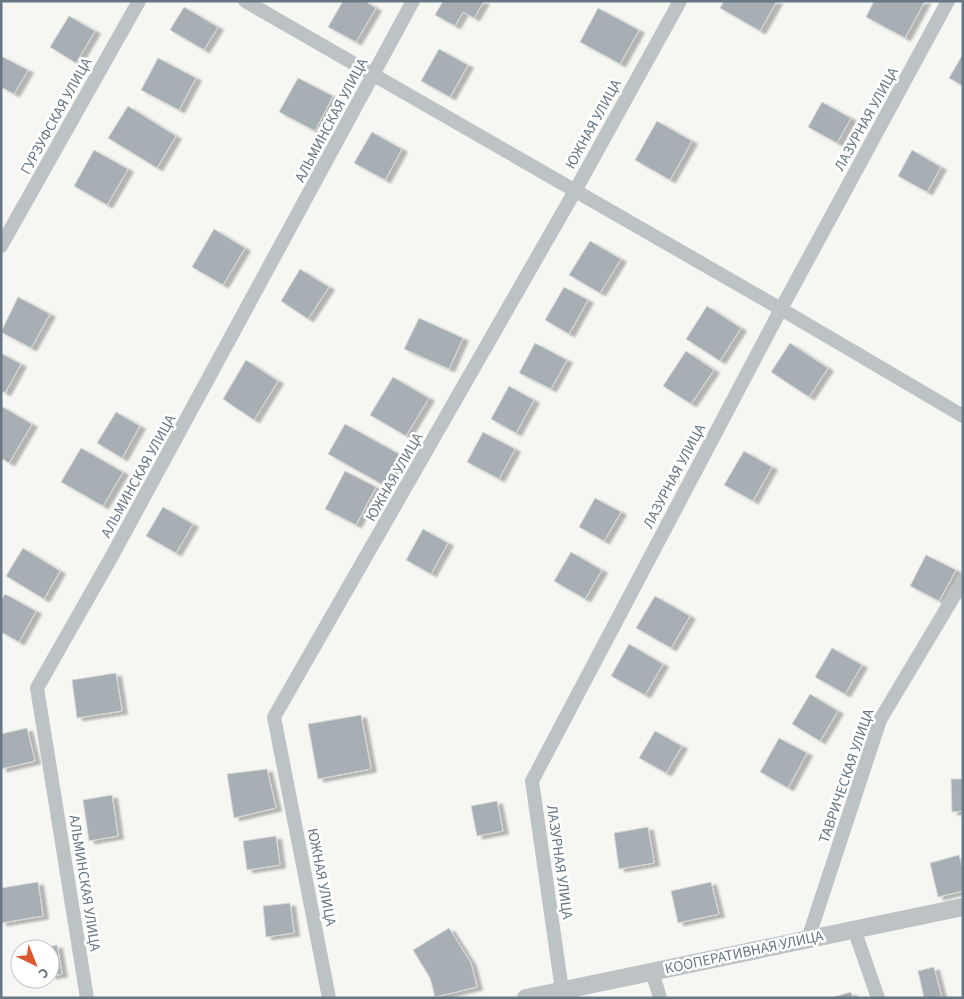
<svg xmlns="http://www.w3.org/2000/svg" width="964" height="999" font-family="'Source Sans 3',sans-serif">
  <style>
    .building { fill: #a7afb4; stroke: #d8d8d6; filter: url(#shadow) }
    .lines { fill: none; stroke-linecap: round; stroke-linejoin: round }
    .minor { stroke: #bdc2c5; stroke-width: 14 }
    .tertiary { stroke: #bdc2c5; stroke-width: 18 }
    .labels { text-anchor: middle; stroke-width: 5; stroke-linejoin: round; paint-order: stroke }
    .street-label { font-size: 15px; fill: #677683; stroke: #fff }
  </style>
  <defs>
    <filter id="shadow"><feDropShadow dx="5.5" dy="3" stdDeviation="1" flood-color="#0004"/></filter>
  </defs>
  <rect width="100%" height="100%" fill="#f6f7f3"/>
  <path class="building" d="M343 1H365L376 8 356 42 328 27Z
    M443 1H484L474 18 463 12 455 26 435 15Z
    M724 1H777L760 31 720 8Z
    M874 1H925L905 38 866 17Z
    M184 7 218 27 204 50 170 30Z
    M598 8 639 30 620 64 580 42Z
    M69 16 95 31 76 63 50 47Z
    M439 49 468 65 450 97 421 81Z
    M963 54V86L949 78Z
    M1 56 28 70 14 94 1 87Z
    M158 58 196 78 179 110 141 90Z
    M298 78 333 96 315 131 279 112Z
    M822 102 851 118 837 143 808 127Z
    M128 106 176 136 157 168 108 138Z
    M657 121 692 141 670 180 635 160Z
    M372 132 402 149 385 180 354 163Z
    M94 150 128 169 107 205 74 186Z
    M912 150 941 167 927 192 898 176Z
    M214 229 245 248 223 285 192 267Z
    M590 241 621 259 600 293 569 275Z
    M300 269 329 287 308 319 281 301Z
    M564 287 588 300 569 334 545 320Z
    M18 297 50 314 31 348 1 332Z
    M707 306 741 328 720 361 686 339Z
    M419 318 463 338 449 369 404 349Z
    M535 343 567 360 551 389 519 373Z
    M790 343 828 368 809 397 771 372Z
    M686 351 714 370 691 404 663 386Z
    M1 353 21 364 5 393 1 391Z
    M246 360 278 381 254 420 223 399Z
    M393 377 429 398 406 436 370 415Z
    M509 386 534 400 516 433 491 419Z
    M1 406 32 424 9 463 1 458Z
    M116 412 140 426 122 458 97 443Z
    M345 424 401 455 385 486 328 454Z
    M483 432 515 449 499 479 467 462Z
    M81 448 123 472 103 506 61 482Z
    M744 451 772 467 753 501 724 485Z
    M345 471 376 487 356 525 325 509Z
    M595 498 621 512 604 541 579 527Z
    M163 507 193 524 176 553 146 536Z
    M423 529 448 543 431 574 406 560Z
    M23 548 60 571 44 599 6 576Z
    M571 552 602 570 585 599 554 581Z
    M926 555 956 570 939 601 910 586Z
    M5 594 36 611 19 642 1 632V601Z
    M655 596 690 616 671 648 636 628Z
    M629 644 663 664 645 695 611 676Z
    M832 648 862 665 845 694 815 677Z
    M116 673 122 711 77 718 72 680Z
    M810 694 838 711 820 741 792 724Z
    M361 715 371 769 318 779 308 724Z
    M27 728 35 761 1 769V734Z
    M655 731 682 746 666 773 639 758Z
    M779 738 807 753 788 788 760 772Z
    M267 769 276 808 234 818 227 774Z
    M951 779H963V811L952 812Z
    M112 795 118 836 89 841 83 800Z
    M497 801 503 831 477 836 471 806Z
    M648 827 654 863 619 869 614 833Z
    M276 836 280 865 247 870 243 841Z
    M959 855 963 870V891L938 897 930 863Z
    M38 882 43 916 1 923V888Z
    M711 882 719 914 678 923 671 891Z
    M290 903 294 933 266 937 263 906Z
    M449 928 471 963 477 987 435 997 430 978 413 950Z
    M57 945 62 974 50 976V949H37Z
    M934 967 942 998H924L918 971Z
    M851 992 853 998H830Z"/>
  <g class="lines">
    <path class="minor" d="M245 1 781 309 963 416
      M1 246 139 1
      M854 929 878 998
      M808 939 880 720 963 581
      M652 971 660 998
      M562 990 532 781 781 309 948 1
      M87 998 37 688 112 556 413 1
      M329 998 274 717 575 191 680 1"/>
    <path class="tertiary" d="M526 998 963 907"/>
  </g>
  <g class="labels">
    <g class="street-label">
      <text transform="translate(56 116) rotate(-61)" y="5">ГУРЗУФСКАЯ УЛИЦА</text>
      <text transform="translate(866 119) rotate(-61)" y="5">ЛАЗУРНАЯ УЛИЦА</text>
      <text transform="translate(331 120) rotate(-62)" y="5">АЛЬМИНСКАЯ УЛИЦА</text>
      <text transform="translate(593 124) rotate(-61)" y="5">ЮЖНАЯ УЛИЦА</text>
      <text transform="translate(138 476) rotate(-61)" y="5">АЛЬМИНСКАЯ УЛИЦА</text>
      <text transform="translate(674 476) rotate(-62)" y="5">ЛАЗУРНАЯ УЛИЦА</text>
      <text transform="translate(394 477) rotate(-60)" y="5">ЮЖНАЯ УЛИЦА</text>
      <text transform="translate(846 776) rotate(-71)" y="5">ТАВРИЧЕСКАЯ УЛИЦА</text>
      <text transform="translate(560 862) rotate(82)" y="5">ЛАЗУРНАЯ УЛИЦА</text>
      <text transform="translate(322 877) rotate(79)" y="5">ЮЖНАЯ УЛИЦА</text>
      <text transform="translate(85 883) rotate(81)" y="5">АЛЬМИНСКАЯ УЛИЦА</text>
      <text transform="translate(744 952) rotate(-12)" y="5">КООПЕРАТИВНАЯ УЛИЦА</text>
    </g>
  </g>
  <rect width="964" height="999" fill="none" stroke="#677683" stroke-width="5"/>
  <g transform="translate(35 964) rotate(137)"><circle r="24" fill="#ffffff" stroke="#c2c8cd"/>
  <path d="M0-4L9 19L0 12L-9 19Z" fill="#dc582e"/>
  <text y="-8" font-size="14" font-weight="bold" text-anchor="middle" fill="#677683">С</text>
  </g>
</svg>
